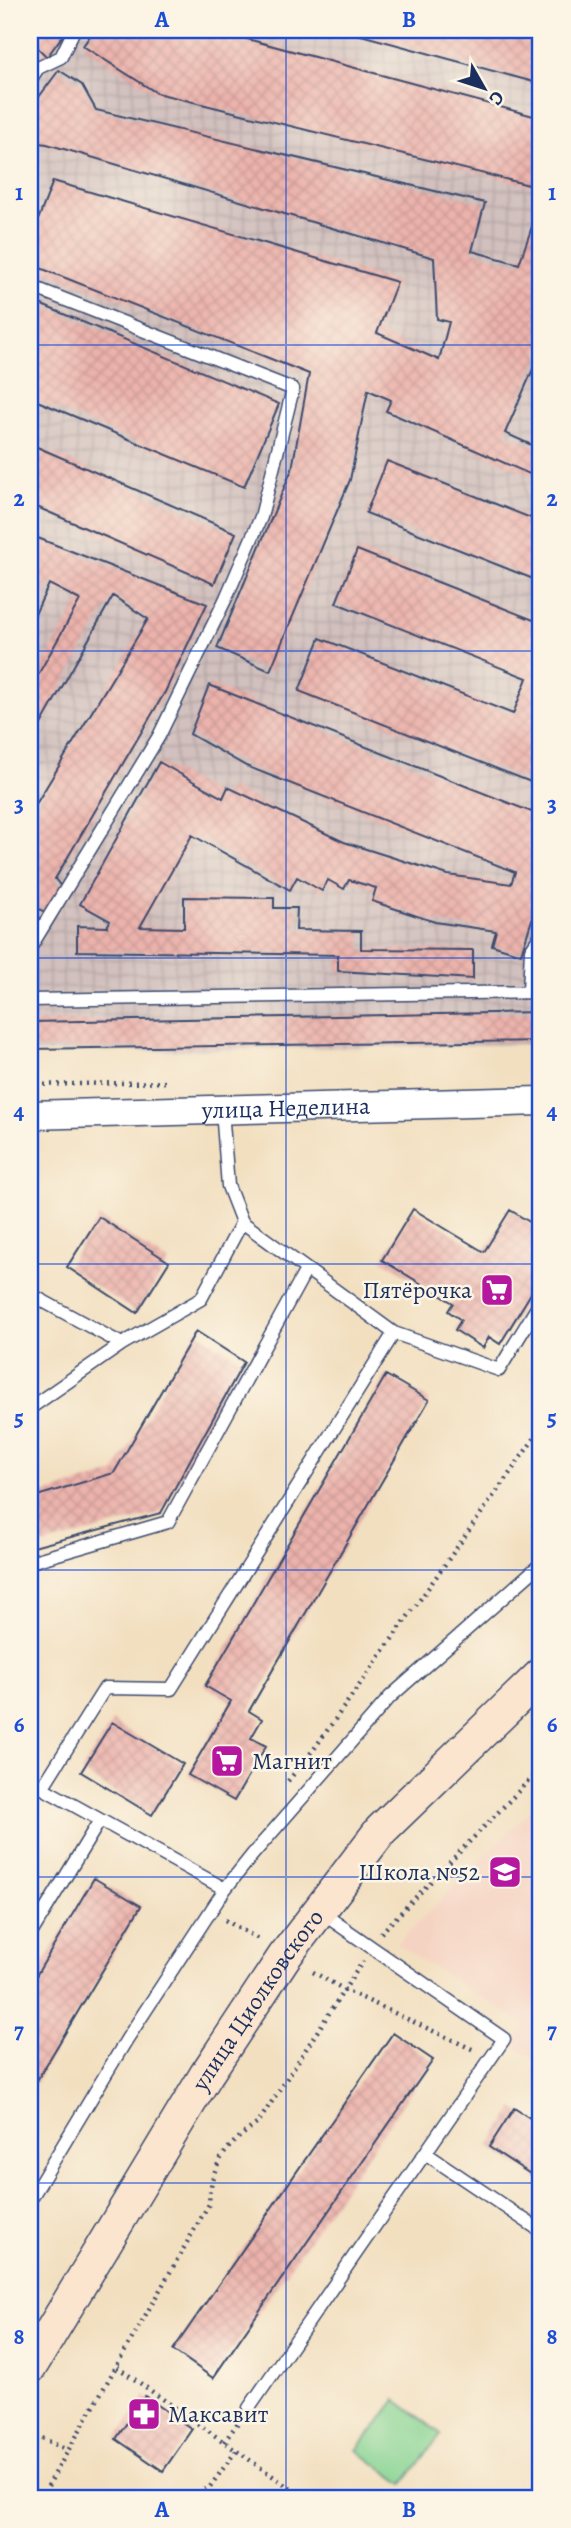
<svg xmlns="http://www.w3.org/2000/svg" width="571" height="2528" font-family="Alegreya,serif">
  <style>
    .built { fill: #f5d3c2 }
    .industrial { fill: url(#industrial-grid) }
    .park { fill: #85d392; stroke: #508178; stroke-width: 2 }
    .building { fill: url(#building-cross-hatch) }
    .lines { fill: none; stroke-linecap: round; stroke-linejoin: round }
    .service-casing { stroke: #3b496d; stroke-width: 15 }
    .tertiary-casing { stroke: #3b496d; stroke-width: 31 }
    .secondary-casing { stroke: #3b496d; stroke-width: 36 }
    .path { stroke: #3b496d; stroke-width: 4.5; stroke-dasharray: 2 5; stroke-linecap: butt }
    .service { stroke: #fff; stroke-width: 12 }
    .tertiary { stroke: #fff; stroke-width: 28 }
    .secondary { stroke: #fbe5cf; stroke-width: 33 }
    .grid { fill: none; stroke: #1d4ed8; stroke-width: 2; stroke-opacity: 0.55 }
    .labels { text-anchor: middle; stroke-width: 5; stroke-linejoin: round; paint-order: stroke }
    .street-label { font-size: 24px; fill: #1b2f5e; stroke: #fcf5e5 }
    .poi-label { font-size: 24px; fill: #1b2f5e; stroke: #fcf5e5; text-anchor: end }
    .neatline { fill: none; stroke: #1d4ed8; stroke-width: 2.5 }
    .grid-label { font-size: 23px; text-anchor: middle; font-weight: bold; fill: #1d4ed8 }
  </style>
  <defs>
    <pattern id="industrial-grid" width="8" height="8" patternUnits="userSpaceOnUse" patternTransform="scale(1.75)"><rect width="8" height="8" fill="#d1c0bd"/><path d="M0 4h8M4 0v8" fill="none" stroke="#b3a5a5"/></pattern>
    <pattern id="building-cross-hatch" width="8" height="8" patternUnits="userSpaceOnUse" patternTransform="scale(1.75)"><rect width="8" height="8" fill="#ecb3ac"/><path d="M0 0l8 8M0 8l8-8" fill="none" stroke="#ca9a96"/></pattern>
  </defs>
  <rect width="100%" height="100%" fill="#fcf5e5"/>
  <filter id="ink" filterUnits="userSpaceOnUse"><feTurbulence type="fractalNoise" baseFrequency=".0143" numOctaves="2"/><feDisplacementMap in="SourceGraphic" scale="14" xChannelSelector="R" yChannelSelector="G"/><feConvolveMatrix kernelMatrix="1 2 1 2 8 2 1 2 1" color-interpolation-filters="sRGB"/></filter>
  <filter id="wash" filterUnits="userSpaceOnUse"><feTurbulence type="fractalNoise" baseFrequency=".00686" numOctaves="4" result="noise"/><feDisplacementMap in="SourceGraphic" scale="28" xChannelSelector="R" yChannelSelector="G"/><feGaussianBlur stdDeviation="1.57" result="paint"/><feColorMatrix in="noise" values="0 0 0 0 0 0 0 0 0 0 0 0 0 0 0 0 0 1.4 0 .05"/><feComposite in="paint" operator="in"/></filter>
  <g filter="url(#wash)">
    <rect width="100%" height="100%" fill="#f2dfc0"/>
    <path class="built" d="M541 1800V2079L532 2073 537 2062 512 2044 525 2025 396 1944Z"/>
    <path class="industrial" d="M30 30H541V1044L30 1053Z"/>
    <path class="park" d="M396 2400 441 2434 403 2484 357 2450Z"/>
    <g id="blocks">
      <path class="building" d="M30 30H56L63 35 47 57 36 46 30 55Z
        M94 30H214L541 118V188L157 93 83 46Z
        M541 30V84L346 31 347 30Z
        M59 70 82 85 96 110 485 203 472 251 519 264 541 201V351L505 433 538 448 541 441V479L386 411 391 400 368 390 350 480 270 671 217 648 292 469 309 374 30 264V241L53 181 397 282 377 333 439 360 449 322 437 319 434 258 47 144 30 142V109Z
        M30 300 279 404 244 487 30 398Z
        M30 444 236 533 214 584 30 504Z
        M387 461 541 522V582L366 513Z
        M30 535 207 604 165 692 55 879 63 889 48 914 34 906 30 900V814L148 619 113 596 30 744V689L80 600 49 584 30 625Z
        M357 550 541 623V786L299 691 320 638 513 714 527 678 336 603Z
        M209 685 534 813 541 792V891L521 954 492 945 496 931 435 922 372 901 376 888 349 880 344 889 328 880 322 891 297 877 290 890 192 835 140 927 184 928V897L274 898V908H297L296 930 361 931V949L473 950V979L338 971V955L77 951V926L107 927 110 921 80 904 159 762 223 798 228 787 344 842 448 875 511 884 515 872 246 766 190 734Z
        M541 1012V1041L30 1049V1022Z
        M413 1209 484 1252 510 1210 541 1229V1277L500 1344 489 1337 483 1348 455 1330 461 1320 448 1311 453 1303 382 1260Z
        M99 1217 169 1262 137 1313 67 1267Z
        M196 1331 244 1362 161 1513 30 1548V1498L114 1473Z
        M386 1375 429 1400 249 1711 262 1719 251 1738 266 1746 234 1801 188 1775 231 1701 205 1686Z
        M112 1722 183 1764 152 1815 81 1772Z
        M94 1878 141 1906 30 2092V1986Z
        M393 2033 433 2060 213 2378 173 2350Z
        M514 2108 541 2125V2181L489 2147Z
        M145 2396 192 2429 163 2471 116 2439Z"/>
    </g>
  </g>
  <g filter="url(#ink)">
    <use href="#blocks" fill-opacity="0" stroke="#3b496d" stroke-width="2"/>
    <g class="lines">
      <defs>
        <path id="service" d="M30 80 38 68 61 57 74 30
          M30 286 293 389 261 517 226 598 159 736 30 948
          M529 991 531 950 541 935
          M30 1000 541 992
          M242 1222 394 1333 499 1370 541 1301
          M30 1294 122 1344
          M30 1408 122 1344 201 1299 242 1222 228 1186 222 1110
          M30 1562 168 1522 306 1270
          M30 1781 225 1889
          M42 1788 105 1688 171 1689 394 1333
          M30 1935 100 1820
          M425 2153 541 2231
          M30 2200 127 2039 225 1889 253 1854 390 1697 541 1564
          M249 2408 504 2039 319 1911"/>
        <g id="tertiary">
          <path id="s1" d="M30 1115 541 1101"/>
        </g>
        <g id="secondary">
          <path id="s2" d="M30 2367 206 2075 284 1957 381 1830 541 1675"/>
        </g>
      </defs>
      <use href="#service" class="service-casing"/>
      <use href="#tertiary" class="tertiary-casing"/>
      <use href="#secondary" class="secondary-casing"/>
      <path class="path" d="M30 1085 169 1082
        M288 1781 314 1749 541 1429
        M225 1920 260 1940
        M381 1933 541 1768
        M313 1972 345 1990 474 2050
        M117 2367 304 2498
        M36 2435 67 2450
        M224 2442 240 2420
        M41 2498 209 2204C211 2163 226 2145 258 2123L363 1961
        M185 2498 209 2488 236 2451"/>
      <use href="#service" class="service"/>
      <use href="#tertiary" class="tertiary"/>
      <use href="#secondary" class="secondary"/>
    </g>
  </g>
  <path class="grid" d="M286 30V2498M30 345H541M30 651H541M30 958H541M30 1264H541M30 1570H541M30 1877H541M30 2183H541"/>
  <defs>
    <symbol id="supermarket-square" viewBox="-11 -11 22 22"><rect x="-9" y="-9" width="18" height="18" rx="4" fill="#b5179e" stroke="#fcf5e5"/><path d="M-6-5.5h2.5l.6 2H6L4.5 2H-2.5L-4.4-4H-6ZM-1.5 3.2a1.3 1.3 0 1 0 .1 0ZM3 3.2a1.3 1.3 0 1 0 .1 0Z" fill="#fff"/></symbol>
    <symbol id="school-square" viewBox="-11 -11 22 22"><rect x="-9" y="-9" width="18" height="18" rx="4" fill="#b5179e" stroke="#fcf5e5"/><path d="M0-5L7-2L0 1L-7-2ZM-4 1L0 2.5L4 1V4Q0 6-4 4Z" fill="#fff"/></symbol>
    <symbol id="pharmacy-square" viewBox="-11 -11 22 22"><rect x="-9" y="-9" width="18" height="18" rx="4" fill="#b5179e" stroke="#fcf5e5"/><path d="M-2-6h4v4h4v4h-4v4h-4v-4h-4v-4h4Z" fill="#fff"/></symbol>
  </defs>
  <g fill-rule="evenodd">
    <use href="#supermarket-square" x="478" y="1271" width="38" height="38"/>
    <use href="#supermarket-square" x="208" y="1742" width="38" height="38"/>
    <use href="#school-square" x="486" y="1853" width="38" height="38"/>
    <use href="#pharmacy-square" x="125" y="2395" width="38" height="38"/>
  </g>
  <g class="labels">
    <g class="street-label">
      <text dy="8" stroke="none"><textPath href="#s1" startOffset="256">улица Неделина</textPath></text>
      <text dy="8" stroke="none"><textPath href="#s2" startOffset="432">улица Циолковского</textPath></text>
    </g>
    <g class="poi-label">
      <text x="472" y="1298">Пятёрочка</text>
      <text x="252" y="1769" text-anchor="start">Магнит</text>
      <text x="480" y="1880">Школа №52</text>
      <text x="168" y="2422" text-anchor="start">Максавит</text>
    </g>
  </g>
  <rect width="571" height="2528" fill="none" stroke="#fcf5e5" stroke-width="77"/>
  <g transform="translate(484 88) rotate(129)" stroke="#fcf5e5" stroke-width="5" paint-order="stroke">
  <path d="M0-5L12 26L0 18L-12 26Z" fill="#1b2f5e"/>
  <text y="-10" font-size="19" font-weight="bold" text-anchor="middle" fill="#1b2f5e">С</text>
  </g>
  <rect x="38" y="38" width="494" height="2452" class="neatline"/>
  <g class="grid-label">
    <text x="162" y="27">A</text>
    <text x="409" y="27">B</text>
    <text x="19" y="200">1</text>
    <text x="552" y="200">1</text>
    <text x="19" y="506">2</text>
    <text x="552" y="506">2</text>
    <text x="19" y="812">3</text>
    <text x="552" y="812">3</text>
    <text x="19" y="1119">4</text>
    <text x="552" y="1119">4</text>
    <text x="19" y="1425">5</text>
    <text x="552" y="1425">5</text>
    <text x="19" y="1732">6</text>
    <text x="552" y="1732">6</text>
    <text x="19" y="2038">7</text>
    <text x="552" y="2038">7</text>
    <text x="19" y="2344">8</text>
    <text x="552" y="2344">8</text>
    <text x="162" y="2517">A</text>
    <text x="409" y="2517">B</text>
  </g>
</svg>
